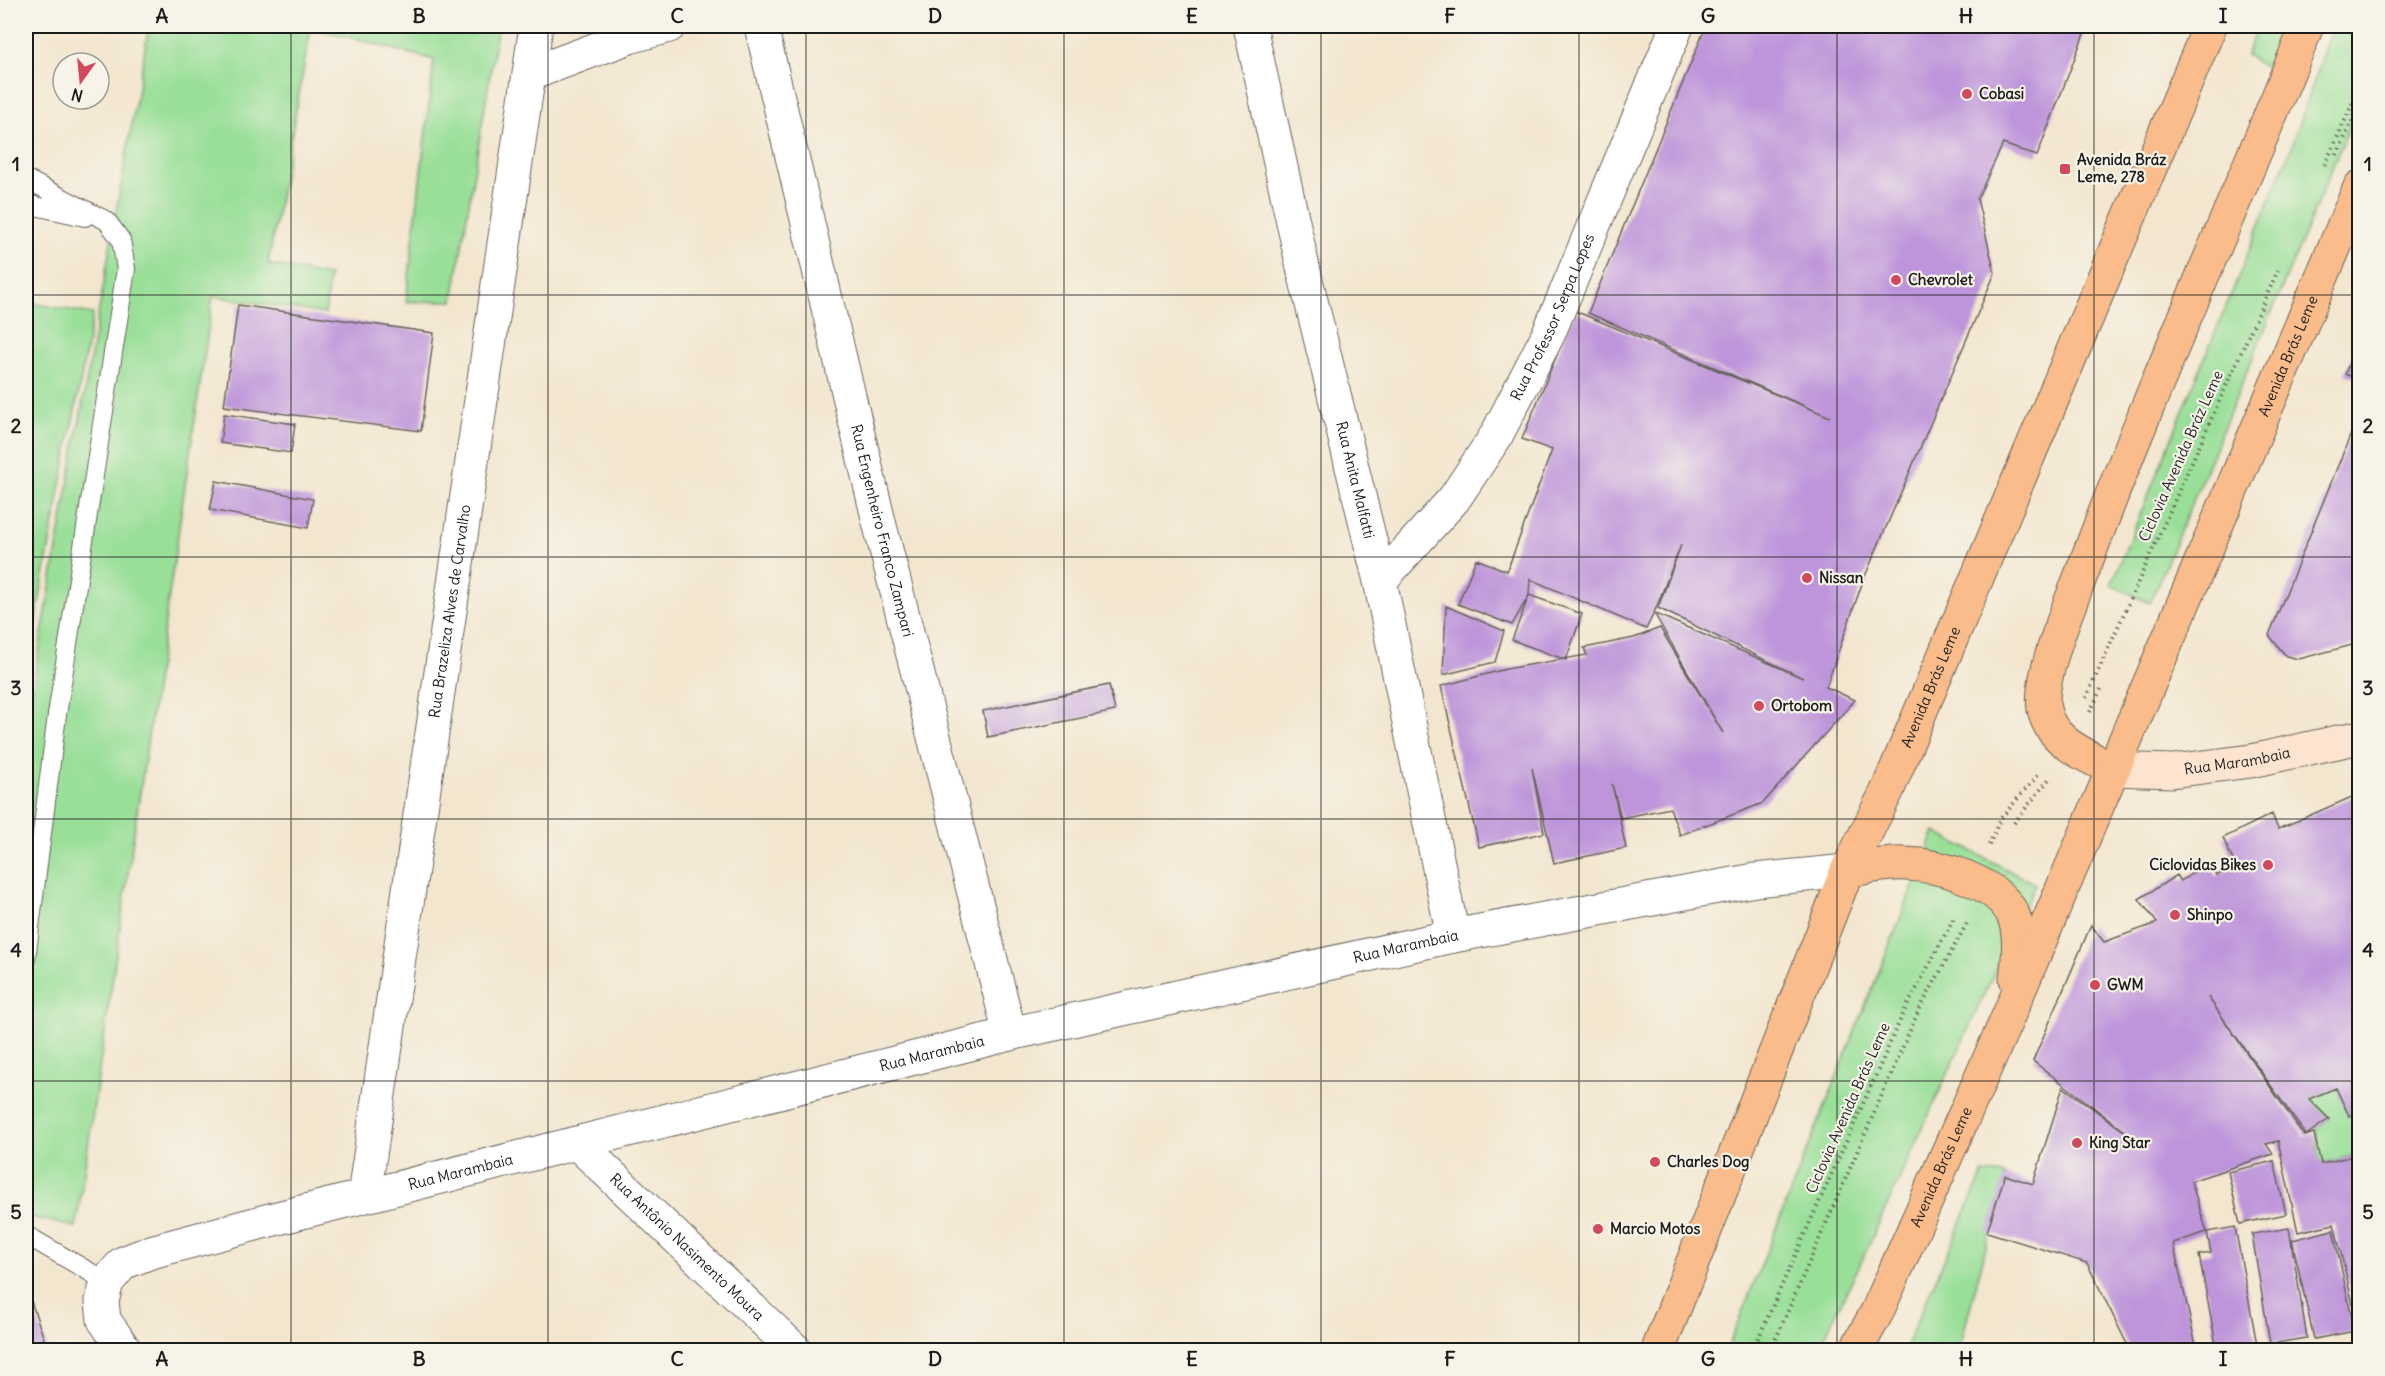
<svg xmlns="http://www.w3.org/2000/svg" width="2385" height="1376" font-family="Delius,sans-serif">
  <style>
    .green { fill: #99df98; stroke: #5a7e5a; stroke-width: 1.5 }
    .building { fill: #be95da; fill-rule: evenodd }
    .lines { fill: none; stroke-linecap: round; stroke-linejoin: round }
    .lane-casing { stroke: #67635b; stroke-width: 20 }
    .street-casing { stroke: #67635b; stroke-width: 35 }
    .secondary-casing { stroke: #67635b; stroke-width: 35 }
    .primary-casing { stroke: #67635b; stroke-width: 35 }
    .path { stroke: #67635b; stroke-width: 4; stroke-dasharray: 1.5 4.5; stroke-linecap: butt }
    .lane { stroke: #fff; stroke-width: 18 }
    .street { stroke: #fff; stroke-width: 33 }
    .secondary { stroke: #fde4d0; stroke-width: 33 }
    .primary { stroke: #f9bc8a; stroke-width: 33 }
    .grid { fill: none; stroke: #1c1c1c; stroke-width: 1.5; stroke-opacity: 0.55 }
    .poi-dot { fill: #d1495b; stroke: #f7f3e8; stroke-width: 2 }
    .labels { text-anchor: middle; stroke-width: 4.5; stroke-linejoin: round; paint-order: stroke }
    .poi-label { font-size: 15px; font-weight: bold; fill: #1c1c1c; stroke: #f7f3e8; text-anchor: start }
    .street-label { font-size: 15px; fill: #1c1c1c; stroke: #f7f3e8 }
    .neatline { fill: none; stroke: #1c1c1c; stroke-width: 2 }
    .grid-label { font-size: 20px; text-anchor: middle; font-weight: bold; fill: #1c1c1c }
  </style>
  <rect width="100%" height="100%" fill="#f7f3e8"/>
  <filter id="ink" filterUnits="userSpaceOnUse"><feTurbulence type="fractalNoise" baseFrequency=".0167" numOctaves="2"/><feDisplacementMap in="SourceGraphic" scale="12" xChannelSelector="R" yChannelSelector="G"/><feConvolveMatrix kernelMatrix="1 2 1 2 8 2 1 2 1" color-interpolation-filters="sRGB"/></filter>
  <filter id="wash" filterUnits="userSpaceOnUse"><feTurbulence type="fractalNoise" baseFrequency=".008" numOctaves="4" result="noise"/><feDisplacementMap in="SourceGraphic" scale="24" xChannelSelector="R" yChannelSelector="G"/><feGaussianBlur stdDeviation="1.35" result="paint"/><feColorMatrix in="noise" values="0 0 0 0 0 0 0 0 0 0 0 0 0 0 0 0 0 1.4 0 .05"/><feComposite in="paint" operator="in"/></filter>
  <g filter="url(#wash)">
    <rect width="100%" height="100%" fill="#f3e6cf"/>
    <path class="green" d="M149 26H498L453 301 406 302 434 60 311 27 268 264 329 276 325 314 213 296 76 1227 26 1216V725Z
      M2258 26H2294L2272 72 2246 55Z
      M2333 26H2359V104L2150 603 2111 585 2291 149Z
      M26 302 93 314 26 671Z
      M1935 832 2035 884 1861 1262 1818 1350H1727Z
      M2336 1088 2349 1116 2359 1111V1154L2320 1164 2316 1128 2329 1119 2309 1099Z
      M1983 1173 2005 1175 1959 1350H1904Z"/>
    <g id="blocks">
      <path class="building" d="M1706 26H2087L2037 156 2003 144 1977 199 1995 273 1863 581 1826 687 1855 700 1763 803 1680 835 1670 808 1621 818 1612 784 1626 848 1554 863 1532 768 1544 833 1479 847 1441 686 1506 669 1587 655 1584 648 1634 638 1660 628 1723 733 1654 613 1646 629 1530 579 1529 595 1512 625 1458 604 1476 559 1507 571 1552 450 1522 439 1575 311 1830 417 1588 313ZM1681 545 1658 608 1803 678 1654 613Z
        M238 305 434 333 421 431 224 406Z
        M2359 337H2360V380L2345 374Z
        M224 414 295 424 291 453 220 443Z
        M2359 414 2360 643 2299 659 2286 656 2269 635Z
        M216 481 313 499 308 528 210 510Z
        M1529 595 1582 614 1566 660 1512 640Z
        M1446 606 1504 631 1495 662 1443 675Z
        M1109 685 1115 711 988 737 983 711Z
        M2354 796 2360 819V1111L2349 1116 2336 1088 2309 1099 2329 1119 2306 1135 2208 997 2304 1136 2314 1133 2321 1164 2360 1154V1334L2334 1224 2298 1232 2278 1141 2266 1144 2273 1154 2191 1181 2207 1232 2173 1243 2197 1350H2130L2087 1263 1987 1232 2005 1175 2033 1184 2063 1087 2143 1145 2033 1061 2091 925 2104 942 2157 923 2139 899 2177 875 2181 881 2207 863 2217 876 2235 865 2223 838 2272 814 2278 829Z
        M2274 1161 2286 1214 2240 1224 2228 1172Z
        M2235 1227 2258 1350H2217L2199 1255 2211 1253 2207 1232Z
        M2289 1228 2307 1338 2270 1344 2252 1234Z
        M2333 1230 2355 1331 2314 1339 2292 1240Z
        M26 1287 48 1350H26Z"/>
    </g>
  </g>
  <g filter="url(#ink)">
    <use href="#blocks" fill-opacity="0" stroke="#67635b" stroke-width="1.5"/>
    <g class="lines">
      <defs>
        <path id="lane" d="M26 179 107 221 121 240 126 269 57 715 26 959
          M26 204 85 217
          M26 1235 107 1282"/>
        <g id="street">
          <path id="s1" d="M761 26 879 522 1010 1034"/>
          <path id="s2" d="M1250 26 1304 272 1380 581 1453 936"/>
          <path d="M530 74 629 37 669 26"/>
          <path id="s3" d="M1380 581 1454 499 1496 436 1548 335 1677 26"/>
          <path id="s4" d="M578 1144 795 1350"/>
          <path id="s5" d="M364 1196 536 26"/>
          <path id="s6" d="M125 1350 104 1320 102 1301 107 1282 123 1263 151 1252 266 1221 1010 1034 1453 936 1755 880 1847 871"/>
        </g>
        <g id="secondary">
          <path id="s7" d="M2112 769 2172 771 2251 761 2360 737"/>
        </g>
        <g id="primary">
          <path d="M2112 769C2086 755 2050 742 2044 709 2038 677 2071 602 2083 570 2152 386 2234 208 2307 26"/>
          <path d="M1847 871C1867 867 1887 863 1906 864 1941 865 2003 883 2015 920 2021 939 2018 960 2016 979"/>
          <path id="s8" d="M1658 1350 1847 871 1887 791 2210 26"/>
          <path id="s9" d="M1856 1350 1877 1312 2007 1019 2360 187"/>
        </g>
      </defs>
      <use href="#lane" class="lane-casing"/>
      <use href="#street" class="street-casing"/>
      <use href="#secondary" class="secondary-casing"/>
      <use href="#primary" class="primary-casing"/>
      <path class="path" d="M2337 155 2360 103
        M2325 165 2360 87
        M2086 698 2278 270
        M2090 712 2101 689
        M2014 823 2049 779
        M1989 845 2000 819 2040 773
        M1753 1350 1904 1012 1955 916
        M1771 1350 1918 1012 1967 923"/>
      <use href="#lane" class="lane"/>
      <use href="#street" class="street"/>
      <use href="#secondary" class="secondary"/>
      <use href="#primary" class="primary"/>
    </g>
  </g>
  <path class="grid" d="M291 26V1350M548 26V1350M806 26V1350M1064 26V1350M1321 26V1350M1579 26V1350M1837 26V1350M2094 26V1350M26 295H2360M26 557H2360M26 819H2360M26 1081H2360"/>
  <g class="poi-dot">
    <circle cx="1967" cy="94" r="6"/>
    <rect x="2059" y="163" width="12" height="12" rx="3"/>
    <circle cx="1896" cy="280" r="6"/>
    <circle cx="1807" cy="578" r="6"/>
    <circle cx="1759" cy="706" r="6"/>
    <circle cx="2268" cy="865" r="6"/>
    <circle cx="2175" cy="915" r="6"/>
    <circle cx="2095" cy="985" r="6"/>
    <circle cx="2077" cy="1143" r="6"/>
    <circle cx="1655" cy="1162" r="6"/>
    <circle cx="1598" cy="1229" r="6"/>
  </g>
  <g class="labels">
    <g class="poi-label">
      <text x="1979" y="99">Cobasi</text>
      <text x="2077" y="165">Avenida Bráz<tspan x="2077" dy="17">Leme, 278</tspan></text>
      <text x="1908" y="285">Chevrolet</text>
      <text x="1819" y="583">Nissan</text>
      <text x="1771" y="711">Ortobom</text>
      <text x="2256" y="870" text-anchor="end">Ciclovidas Bikes</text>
      <text x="2187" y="920">Shinpo</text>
      <text x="2107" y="990">GWM</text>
      <text x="2089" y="1148">King Star</text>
      <text x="1667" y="1167">Charles Dog</text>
      <text x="1610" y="1234">Marcio Motos</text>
    </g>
    <g class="street-label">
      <text dy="5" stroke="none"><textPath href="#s3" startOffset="318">Rua Professor Serpa Lopes</textPath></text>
      <text dy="5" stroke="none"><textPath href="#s9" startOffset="1084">Avenida Brás Leme</textPath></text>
      <text transform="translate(2181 456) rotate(-66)" y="5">Ciclovia Avenida Bráz Leme</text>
      <text dy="5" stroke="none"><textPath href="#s2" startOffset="466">Rua Anita Malfatti</textPath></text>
      <text dy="5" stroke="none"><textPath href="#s1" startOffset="519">Rua Engenheiro Franco Zampari</textPath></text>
      <text dy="5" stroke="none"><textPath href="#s5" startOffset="591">Rua Brazeliza Alves de Carvalho</textPath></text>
      <text dy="5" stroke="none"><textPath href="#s8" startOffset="717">Avenida Brás Leme</textPath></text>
      <text dy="5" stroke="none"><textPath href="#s7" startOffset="126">Rua Marambaia</textPath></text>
      <text dy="5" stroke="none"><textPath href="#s6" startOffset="1422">Rua Marambaia</textPath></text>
      <text dy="5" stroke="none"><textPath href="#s6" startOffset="936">Rua Marambaia</textPath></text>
      <text transform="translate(1848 1108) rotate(-66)" y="5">Ciclovia Avenida Brás Leme</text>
      <text dy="5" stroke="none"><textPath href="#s9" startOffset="202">Avenida Brás Leme</textPath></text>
      <text dy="5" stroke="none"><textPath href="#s6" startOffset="450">Rua Marambaia</textPath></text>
      <text dy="5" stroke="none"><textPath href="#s4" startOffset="150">Rua Antônio Nasimento Moura</textPath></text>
    </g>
  </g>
  <rect width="2385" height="1376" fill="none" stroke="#f7f3e8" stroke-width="66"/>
  <g transform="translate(81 81) rotate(195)"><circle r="28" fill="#f7f3e8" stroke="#9f9d96" stroke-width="1.5"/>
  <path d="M0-4.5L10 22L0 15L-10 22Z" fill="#d1495b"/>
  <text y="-9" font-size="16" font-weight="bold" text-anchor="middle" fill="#1c1c1c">N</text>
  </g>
  <rect x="33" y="33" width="2319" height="1310" class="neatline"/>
  <g class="grid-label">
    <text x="162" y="23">A</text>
    <text x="419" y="23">B</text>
    <text x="677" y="23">C</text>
    <text x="935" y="23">D</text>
    <text x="1192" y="23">E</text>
    <text x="1450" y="23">F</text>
    <text x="1708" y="23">G</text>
    <text x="1966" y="23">H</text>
    <text x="2223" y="23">I</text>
    <text x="16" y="171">1</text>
    <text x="2368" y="171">1</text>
    <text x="16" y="433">2</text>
    <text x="2368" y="433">2</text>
    <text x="16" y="695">3</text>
    <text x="2368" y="695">3</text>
    <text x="16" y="957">4</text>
    <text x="2368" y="957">4</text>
    <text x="16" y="1219">5</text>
    <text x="2368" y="1219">5</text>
    <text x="162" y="1366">A</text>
    <text x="419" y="1366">B</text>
    <text x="677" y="1366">C</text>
    <text x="935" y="1366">D</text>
    <text x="1192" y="1366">E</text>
    <text x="1450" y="1366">F</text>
    <text x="1708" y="1366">G</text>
    <text x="1966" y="1366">H</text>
    <text x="2223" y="1366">I</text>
  </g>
</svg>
